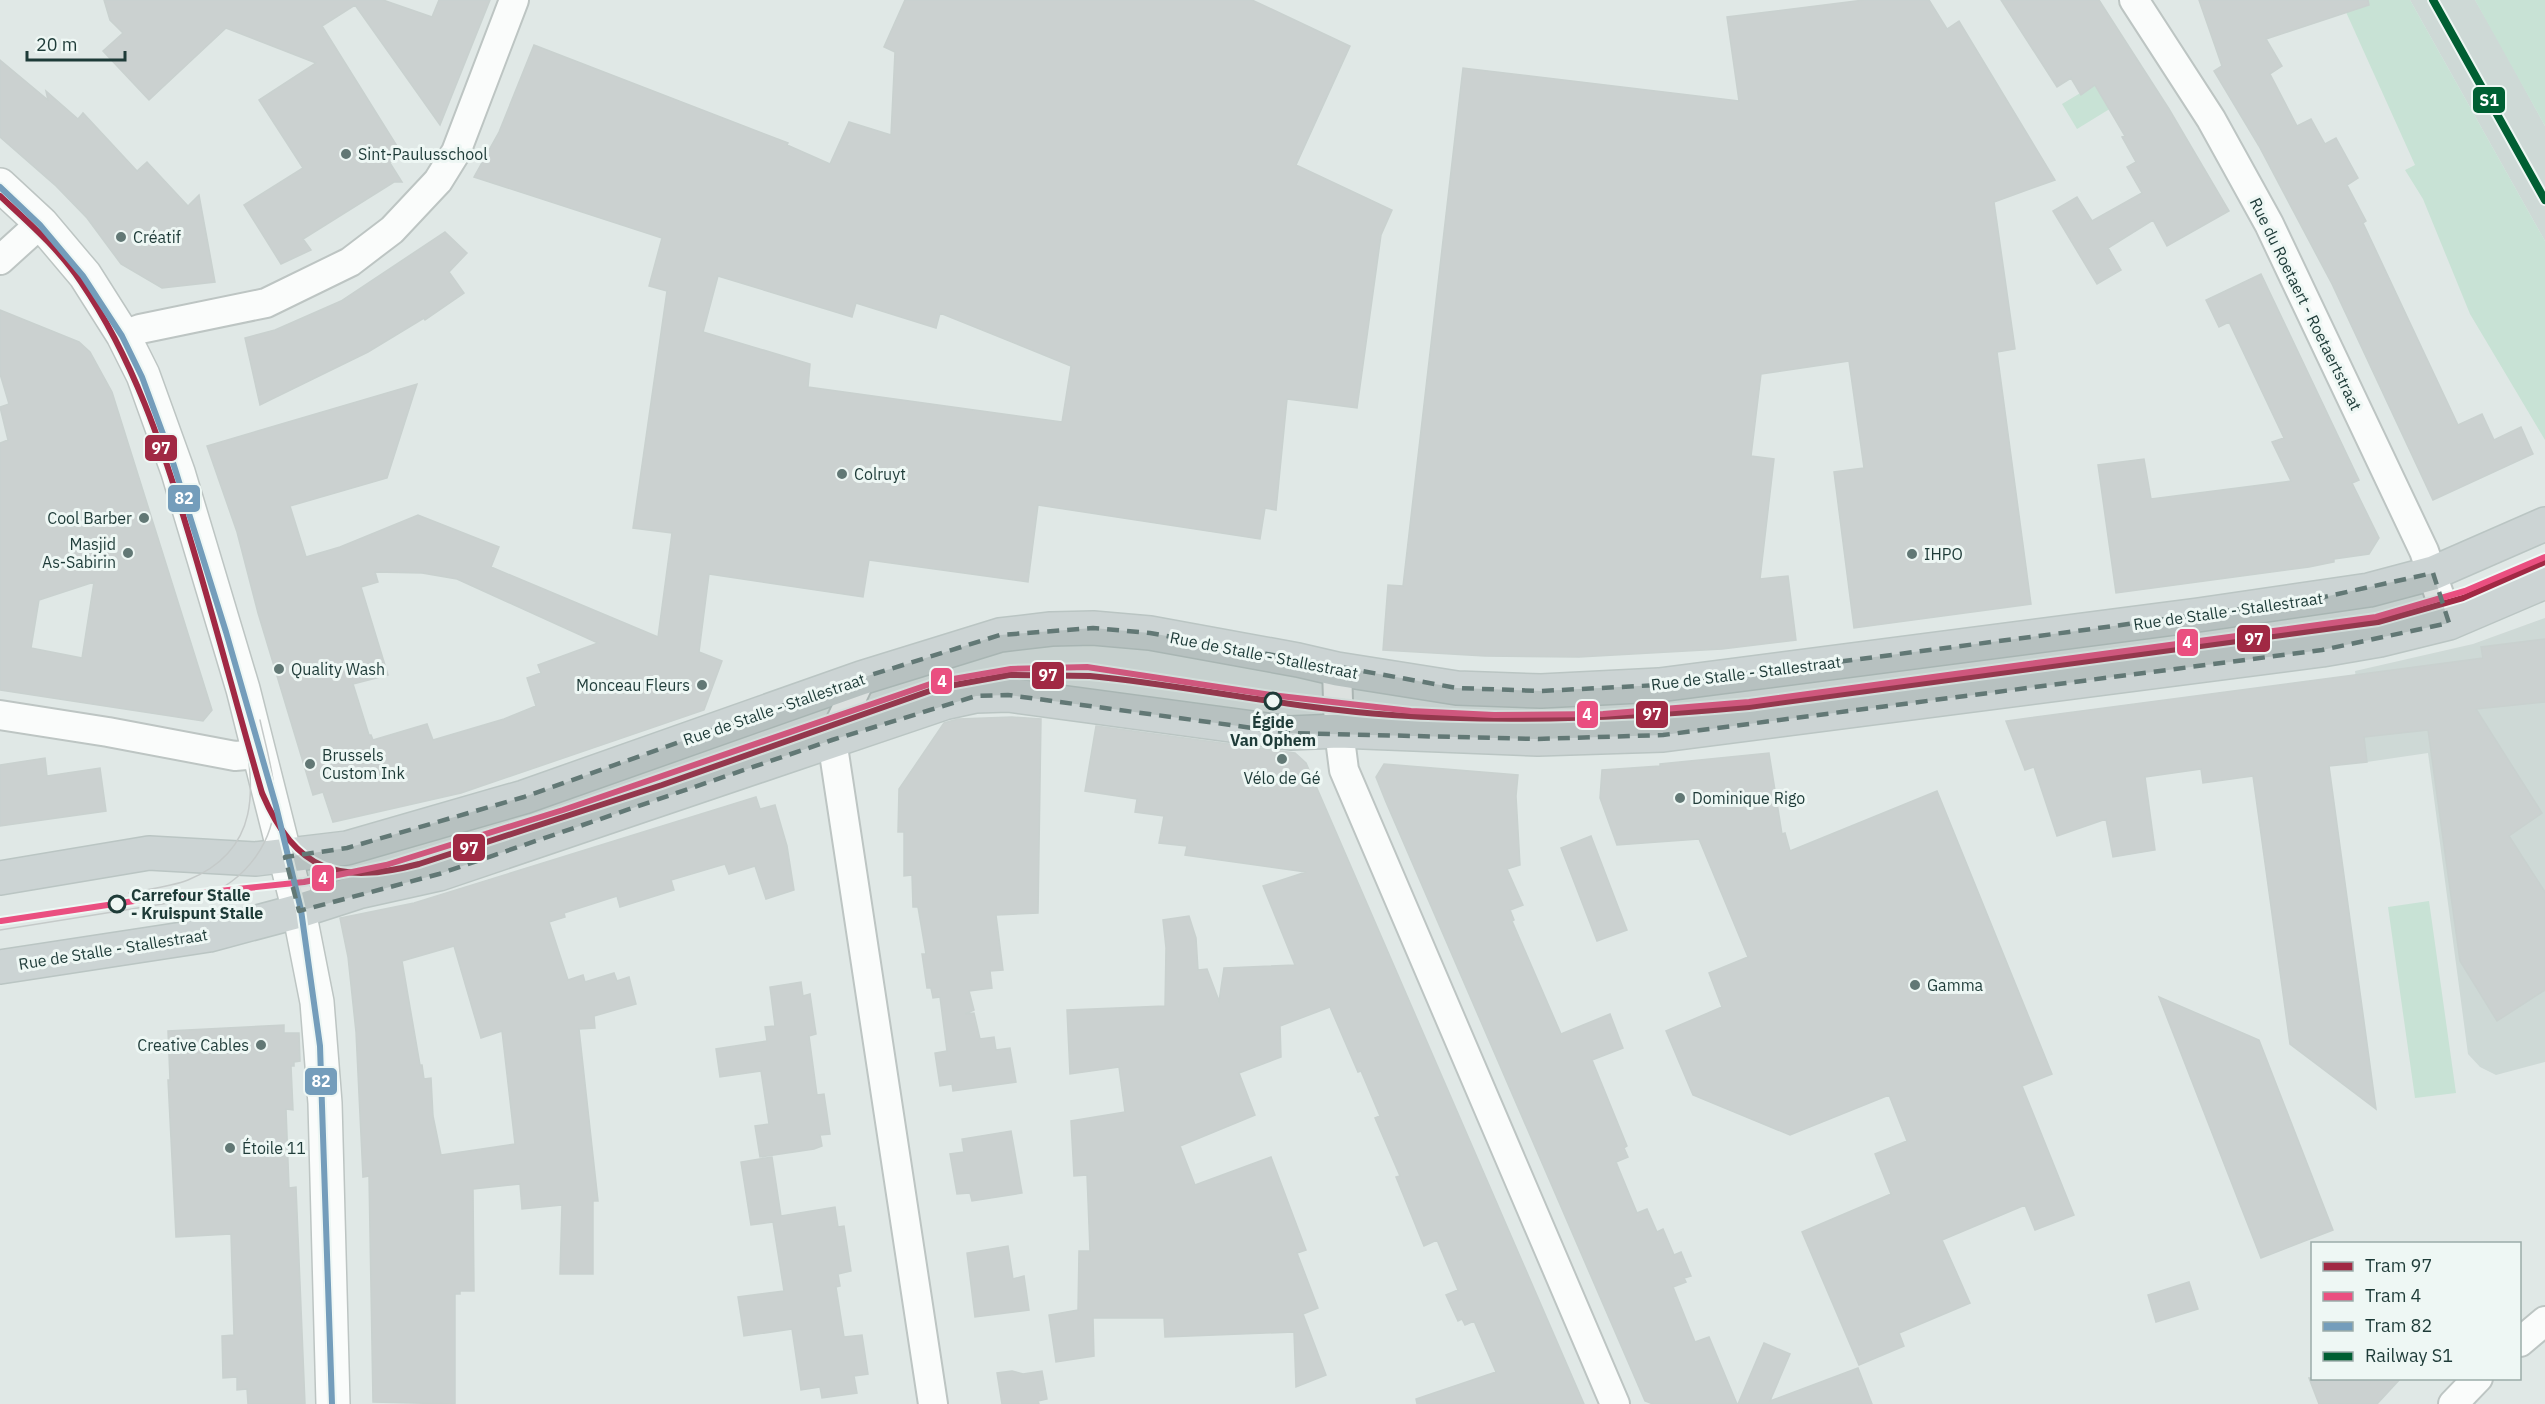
<svg xmlns="http://www.w3.org/2000/svg" width="2545" height="1404" font-family="'IBM Plex Sans',sans-serif">
  <style>
    .built { fill: #ced9d6 }
    .green { fill: #c8e2d5 }
    .building { fill: #cbd1d0; stroke: #c9d1cf; stroke-width: 1.5; fill-rule: evenodd }
    .lines { fill: none; stroke-linecap: round; stroke-linejoin: round }
    .street-casing { stroke: #bdc5c3; stroke-width: 32 }
    .secondary-casing { stroke: #bdc5c3; stroke-width: 36 }
    .primary-casing { stroke: #bac5c3; stroke-width: 36 }
    .street { stroke: #fafcfb; stroke-width: 28 }
    .secondary { stroke: #fafcfb; stroke-width: 33 }
    .primary { stroke: #ccd4d4; stroke-width: 33 }
    .tram { stroke: #c5cac9; stroke-width: 1.5 }
    .rail-1-casing { stroke: #eef7f4; stroke-width: 12 }
    .rail-1 { stroke: #005f33; stroke-width: 8 }
    .tram-1-casing { stroke: #eef7f4; stroke-width: 10 }
    .tram-2-casing { stroke: #eef7f4; stroke-width: 10 }
    .tram-3-casing { stroke: #eef7f4; stroke-width: 10 }
    .tram-1 { stroke: #a12944; stroke-width: 6 }
    .tram-2 { stroke: #ea4f80; stroke-width: 6 }
    .tram-3 { stroke: #749dbb; stroke-width: 6 }
    .marked { fill: #627875; fill-opacity: 0.2; stroke: #627875; stroke-width: 4.5; stroke-dasharray: 12 8; stroke-linejoin: round }
    .poi-dot { fill: #627875; stroke: #eef7f4; stroke-width: 2 }
    .stop-dot { fill: #eef7f4; stroke: #1e3b38; stroke-width: 3 }
    .labels { text-anchor: middle; stroke-width: 6; stroke-linejoin: round; paint-order: stroke }
    .poi-label { font-size: 16px; fill: #1e3b38; stroke: #eef7f4; text-anchor: start }
    .street-label { font-size: 16px; fill: #1e3b38; stroke: #eef7f4 }
    .stop-label { font-size: 16px; font-weight: bold; fill: #1e3b38; stroke: #eef7f4 }
    .line-badge { stroke: #eef7f4; stroke-width: 2 }
    .badge-label { font-size: 16px; text-anchor: middle; font-weight: bold; fill: #fff }
  </style>
  <rect width="100%" height="100%" fill="#e0e8e6"/>
  <path class="built" d="M2410 0H2475L2496 36 2545 126V241Z
    M2545 618V1062L2496 1075 2480 1067 2468 1054 2428 753 2367 762 2355 671 2473 644Z"/>
  <path class="green" d="M2333 0H2410L2545 241V440L2470 314 2423 199 2405 170 2415 165 2346 12Z
    M2475 0H2545V126Z
    M2137 59 2152 83 2077 129 2062 104Z
    M2429 901 2456 1093 2415 1098 2388 907Z"/>
  <path class="building" d="M104 0H383L432 17 439 0H490L440 125 355 5 322 26 402 154 390 163 402 182H394L303 239 311 250 281 264 244 205 303 168 259 100 316 63 226 28 149 100 103 51 123 33 110 20Z
    M905 0H1252L1350 46 1296 165 1392 210 1381 235 1357 408 1287 399 1276 510 1265 508 1260 539 1038 505 1028 582 869 560 863 597 709 574 699 652 722 661 704 710 461 793 333 822 323 792 313 795 258 613 237 532 207 446 417 384 387 478 290 506 306 557 340 547 418 515 499 547 491 567 658 637 672 533 633 528 667 291 649 286 662 238 474 177 499 132 534 45 788 143 787 145 830 164 849 122 891 135 895 52 884 47ZM718 276 852 317 856 303 936 328 940 313 1071 366 1062 422 808 387 810 364 703 332ZM375 572 422 573 457 579 598 643 538 665 541 673 527 678 536 706 504 719 433 740 427 724 373 740 371 735H369L353 684 388 675 361 587 378 582Z
    M1864 0H1929L1947 29 1959 21 2055 180 1994 202 2015 349 1997 352 2031 604 1854 628 1834 472 1864 468 1849 361 1761 374 1751 456 1774 459 1760 579 1788 576 1796 640 1722 649 1579 657 1485 656 1383 650 1388 585 1403 586 1463 68 1739 101 1727 17Z
    M2001 0H2099L2169 109 2229 211 2167 246 2153 220 2108 248 2121 270 2097 284 2053 211 2077 197 2092 221 2142 193 2127 167 2136 162 2122 137 2125 136 2095 85 2081 95 2071 78 2057 87Z
    M2199 0H2368L2369 5 2266 39 2282 66 2270 74 2297 126 2311 119 2325 144 2336 138 2358 178 2347 185 2366 221 2363 223 2458 425 2482 414 2494 440 2521 427 2533 454 2433 500 2332 284 2259 146 2214 71 2222 66Z
    M0 60 48 100 46 91 78 119 83 113 137 171 147 162 188 206 199 195 215 282 162 288 121 264 87 218 56 186 0 137Z
    M445 232 467 253 449 272 464 293 425 320 424 318 368 352 260 405 245 338 275 330 341 301Z
    M2261 274 2359 480 2352 483 2379 538 2369 554 2334 559V562L2309 567 2116 593 2098 465 2144 459 2151 499 2291 481 2272 442 2284 438 2229 322 2219 327 2206 300Z
    M0 310 79 342 90 352 112 392 212 710 203 721 0 690V443L8 440 0 407 9 404 0 374ZM94 582 82 658 31 648 39 600Z
    M2545 639V702L2476 709 2542 813 2509 836 2545 892V990L2497 1021 2460 961 2428 730 2364 737 2367 762 2329 766 2376 1109 2290 1044 2253 776 2203 783 2201 769 2145 777 2155 850 2113 857 2106 819 2057 836 2034 767 2025 770 2006 721 2483 658 2481 647Z
    M1012 717 1041 719 1038 913 996 915 1003 970 990 971 992 988 969 991 974 1010 965 1014 974 1013 980 1039 994 1037 996 1050 1010 1048 1016 1082 953 1091 952 1084 940 1086 935 1053 947 1051 940 997 933 998 931 988H927L922 954H926L918 907H913L912 875 904 876V832H898L899 789 944 723 958 719Z
    M1096 726 1295 753 1306 763 1584 1404H1417L1416 1399 1496 1372 1474 1321 1465 1325 1462 1319 1458 1321 1446 1295 1458 1290 1437 1240 1424 1246 1396 1177 1400 1176 1375 1118 1380 1116 1361 1071 1358 1072 1330 1007 1280 1026 1281 1057 1239 1073 1255 1115 1180 1146 1195 1185 1271 1157 1306 1250 1297 1253 1318 1308 1303 1314 1326 1375 1296 1387 1294 1332 1165 1337 1164 1318H1093L1094 1356 1056 1362 1049 1315 1078 1310 1079 1251H1090L1087 1175 1074 1176 1071 1121 1125 1112 1119 1067 1070 1074 1067 1010 1165 1006 1166 948 1163 920 1189 916 1196 938 1198 970 1207 969 1219 1001 1224 968 1295 965 1263 886 1306 872 1185 855 1187 846 1159 843 1164 816 1135 812 1137 799 1085 791Z
    M1769 753 1782 834 1785 833 1790 851 1937 791 2052 1074 2022 1086 2074 1215 2035 1230 2025 1205 1942 1240 1970 1303 1899 1333 1904 1346 1859 1365 1802 1232 1891 1194 1875 1154 1907 1141 1889 1095 1790 1135 1693 1095 1666 1031 1722 1007 1709 973 1748 957 1699 839 1617 845 1600 798 1602 770 1660 766V764Z
    M45 758 47 776 100 768 106 811 0 826V765Z
    M1384 764 1518 775 1516 796 1520 865 1507 869 1523 905 1510 910 1514 920 1512 921 1561 1034 1610 1014 1623 1048 1592 1060 1627 1146 1624 1148 1628 1157 1616 1162 1637 1213 1647 1209 1657 1232 1663 1229 1674 1255 1681 1252 1691 1276 1684 1278 1686 1282 1673 1287 1695 1342 1709 1337 1737 1404H1653L1645 1401 1386 802 1376 777Z
    M756 797 760 809 775 805 787 846 794 890 766 899 755 866 729 874 725 864 671 880 674 890 620 907 617 896 564 913 565 917 549 922 568 980 583 975 585 982 614 973 617 981 629 977 636 1004 594 1016 595 1028 579 1029 598 1201H593V1274H560L562 1205 522 1209 520 1184 473 1189 474 1291H460V1294H455V1404L373 1402 369 1176 363 1177 356 1032 348 957 340 918 414 903ZM454 946 481 1038 502 1031 515 1144 441 1155 433 1116 431 1078 424 1079 422 1065H420L402 961Z
    M1591 836 1627 930 1597 941 1561 848Z
    M801 982 803 996 810 994 816 1034 809 1036 817 1095 824 1094 830 1134 820 1135 822 1146 814 1149 760 1157 755 1126 769 1124 761 1071 720 1077 716 1049 767 1041 765 1027 775 1026 770 987Z
    M2159 997 2259 1040 2333 1230 2261 1258Z
    M284 1025V1033H299L300 1061 294 1062V1066H291L293 1110 286 1109 289 1188 296 1187 305 1404H248L247 1389 237 1390V1377L223 1378 222 1336 234 1335 231 1234 176 1237 168 1080H170L168 1031Z
    M1011 1131 1022 1193 972 1201 970 1193 957 1194 950 1154 964 1152 962 1139Z
    M772 1157 781 1216 835 1207 838 1227 844 1226 851 1271 838 1274 840 1286 836 1287 844 1337 862 1335 868 1374 854 1376 857 1393 822 1398 820 1387 801 1390 792 1329 744 1336 738 1297 784 1291 773 1222 751 1225 741 1162Z
    M1008 1246 1013 1279 1024 1276 1029 1310 975 1317 967 1253Z
    M2189 1282 2198 1309 2156 1322 2148 1295Z
    M1764 1343 1790 1354 1770 1401 1858 1368 1872 1404H1738Z
    M1012 1371 1023 1374 1042 1371 1047 1399 1038 1401 1039 1404H1002L997 1373Z
    M2309 1378H2401L2377 1404H2319Z"/>
  <g class="lines">
    <defs>
      <path id="street" d="M2134 0 2211 119 2269 224 2424 551 2449 623
        M0 260 41 223
        M123 335 140 329 266 303 350 262 392 230 438 181 456 152 514 0
        M1337 669 1339 731 1344 770 1615 1404
        M861 678 832 740 933 1404
        M0 715 108 732 235 756 260 754
        M2520 1342 2545 1321
        M2453 1404 2478 1378"/>
      <path id="secondary" d="M0 185 41 223 85 275 123 335 143 375 178 472 243 689 299 911 317 1002 325 1103 333 1404"/>
      <path id="primary" d="M0 878 149 853 256 859 347 848 524 797 861 678 1000 635 1051 629 1093 628 1150 633 1298 660 1337 669 1457 688 1541 691 1659 685 2198 615 2369 590 2433 573 2545 524
        M0 967 209 935 299 911 358 892 439 874 944 703 976 696 1008 695 1290 733 1339 731 1538 739 1663 735 2322 650 2380 640 2449 623 2545 582"/>
    </defs>
    <use href="#street" class="street-casing"/>
    <use href="#secondary" class="secondary-casing"/>
    <use href="#primary" class="primary-casing"/>
    <use href="#street" class="street"/>
    <use href="#secondary" class="secondary"/>
    <use href="#primary" class="primary"/>
    <path class="tram" d="M129 893C148 889 170 887 188 880 261 850 256 788 242 723
      M0 930 200 898C246 882 279 839 274 788 272 766 265 743 260 720"/>
    <defs>
      <path id="rail-1" d="M2433 0 2545 200"/>
    </defs>
    <use href="#rail-1" class="rail-1-casing"/>
    <use href="#rail-1" class="rail-1"/>
    <defs>
      <path id="tram-1" d="M0 196C29 223 59 249 81 282 133 358 163 447 189 535 215 621 237 707 262 793 296 872 339 885 419 864L662 785 938 688 1009 675 1090 676C1191 686 1290 708 1392 715 1511 723 1630 718 1749 707L2378 622 2463 598 2545 562"/>
      <path id="tram-2" d="M1 921 154 898 304 882 386 865 563 810 936 682 1011 669 1087 667 1271 695 1411 711 1494 715 1603 714 1749 702 2376 617 2465 591 2545 557"/>
      <path id="tram-3" d="M0 187 40 225 83 276 122 336 142 377 170 453 226 632 276 806 301 910 320 1046 332 1404"/>
    </defs>
    <use href="#tram-1" class="tram-1-casing"/>
    <use href="#tram-2" class="tram-2-casing"/>
    <use href="#tram-3" class="tram-3-casing"/>
    <use href="#tram-1" class="tram-1"/>
    <use href="#tram-2" class="tram-2"/>
    <use href="#tram-3" class="tram-3"/>
  </g>
  <path class="marked" d="M2433 573 2449 623 2322 650 1663 735 1538 739 1290 733 1008 695 976 696 832 740 439 874 299 911 285 857 347 848 524 797 861 678 1000 635 1093 628 1150 633 1457 688 1541 691 1659 685 2069 632 2315 599Z"/>
  <g class="poi-dot">
    <circle cx="346" cy="154" r="6"/>
    <circle cx="121" cy="237" r="6"/>
    <circle cx="842" cy="474" r="6"/>
    <circle cx="144" cy="518" r="6"/>
    <circle cx="128" cy="553" r="6"/>
    <circle cx="1912" cy="554" r="6"/>
    <circle cx="279" cy="669" r="6"/>
    <circle cx="702" cy="685" r="6"/>
    <circle cx="1282" cy="759" r="6"/>
    <circle cx="310" cy="764" r="6"/>
    <circle cx="1680" cy="798" r="6"/>
    <circle cx="1915" cy="985" r="6"/>
    <circle cx="261" cy="1045" r="6"/>
    <circle cx="230" cy="1148" r="6"/>
  </g>
  <g class="stop-dot">
    <circle cx="1273" cy="701" r="8"/>
    <circle cx="117" cy="904" r="8"/>
  </g>
  <g class="labels">
    <g class="poi-label">
      <text x="358" y="160">Sint-Paulusschool</text>
      <text x="133" y="243">Créatif</text>
      <text x="854" y="480">Colruyt</text>
      <text x="132" y="524" text-anchor="end">Cool Barber</text>
      <text x="116" y="550" text-anchor="end">Masjid<tspan x="116" dy="18">As-Sabirin</tspan></text>
      <text x="1924" y="560">IHPO</text>
      <text x="291" y="675">Quality Wash</text>
      <text x="690" y="691" text-anchor="end">Monceau Fleurs</text>
      <text x="322" y="761">Brussels<tspan x="322" dy="18">Custom Ink</tspan></text>
      <text x="1282" y="784" text-anchor="middle">Vélo de Gé</text>
      <text x="1692" y="804">Dominique Rigo</text>
      <text x="1927" y="991">Gamma</text>
      <text x="249" y="1051" text-anchor="end">Creative Cables</text>
      <text x="242" y="1154">Étoile 11</text>
    </g>
    <g class="street-label">
      <text transform="translate(2306 304) rotate(64)" y="6">Rue du Roetaert - Roetaertstraat</text>
      <text transform="translate(2228 611) rotate(-8)" y="6">Rue de Stalle - Stallestraat</text>
      <text transform="translate(1264 655) rotate(11)" y="6">Rue de Stalle - Stallestraat</text>
      <text transform="translate(1746 673) rotate(-7)" y="6">Rue de Stalle - Stallestraat</text>
      <text transform="translate(774 709) rotate(-19)" y="6">Rue de Stalle - Stallestraat</text>
      <text transform="translate(113 949) rotate(-9)" y="6">Rue de Stalle - Stallestraat</text>
    </g>
    <g class="stop-label">
      <text x="1273" y="728">Égide<tspan x="1273" dy="18">Van Ophem</tspan></text>
      <text x="131" y="901" text-anchor="start">Carrefour Stalle<tspan x="131" dy="18">- Kruispunt Stalle</tspan></text>
    </g>
  </g>
  <g class="line-badge">
    <rect x="2472" y="86" width="34" height="28" rx="6" fill="#005f33"/>
    <rect x="144" y="434" width="34" height="28" rx="6" fill="#a12944"/>
    <rect x="167" y="484" width="34" height="29" rx="6" fill="#749dbb"/>
    <rect x="2236" y="624" width="35" height="29" rx="6" fill="#a12944"/>
    <rect x="2176" y="628" width="23" height="29" rx="6" fill="#ea4f80"/>
    <rect x="1031" y="661" width="34" height="29" rx="6" fill="#a12944"/>
    <rect x="930" y="667" width="23" height="28" rx="6" fill="#ea4f80"/>
    <rect x="1576" y="700" width="23" height="29" rx="6" fill="#ea4f80"/>
    <rect x="1635" y="700" width="34" height="29" rx="6" fill="#a12944"/>
    <rect x="452" y="833" width="34" height="29" rx="6" fill="#a12944"/>
    <rect x="311" y="864" width="24" height="28" rx="6" fill="#ea4f80"/>
    <rect x="304" y="1067" width="34" height="29" rx="6" fill="#749dbb"/>
  </g>
  <g class="badge-label">
    <text x="2489" y="106">S1</text>
    <text x="161" y="454">97</text>
    <text x="184" y="504">82</text>
    <text x="2254" y="645">97</text>
    <text x="2187" y="648">4</text>
    <text x="1048" y="681">97</text>
    <text x="942" y="687">4</text>
    <text x="1587" y="720">4</text>
    <text x="1652" y="720">97</text>
    <text x="469" y="854">97</text>
    <text x="323" y="884">4</text>
    <text x="321" y="1087">82</text>
  </g>
  <rect x="2311" y="1242" width="210" height="138" fill="#eef7f4" stroke="#9baca9" stroke-width="1.5"/>
  <rect x="2323" y="1262" width="30" height="9" fill="#a12944" stroke="#9baca9" stroke-width="1.5"/>
  <text x="2365" y="1272" font-size="18" fill="#1e3b38">Tram 97</text>
  <rect x="2323" y="1292" width="30" height="9" fill="#ea4f80" stroke="#9baca9" stroke-width="1.5"/>
  <text x="2365" y="1302" font-size="18" fill="#1e3b38">Tram 4</text>
  <rect x="2323" y="1322" width="30" height="9" fill="#749dbb" stroke="#9baca9" stroke-width="1.5"/>
  <text x="2365" y="1332" font-size="18" fill="#1e3b38">Tram 82</text>
  <rect x="2323" y="1352" width="30" height="9" fill="#005f33" stroke="#9baca9" stroke-width="1.5"/>
  <text x="2365" y="1362" font-size="18" fill="#1e3b38">Railway S1</text>
  <path d="M27 51v9h98v-9" fill="none" stroke="#1e3b38" stroke-width="3"/>
  <text x="36" y="51" font-size="18" fill="#1e3b38" stroke="#eef7f4" stroke-width="4.5" paint-order="stroke">20 m</text>
</svg>
